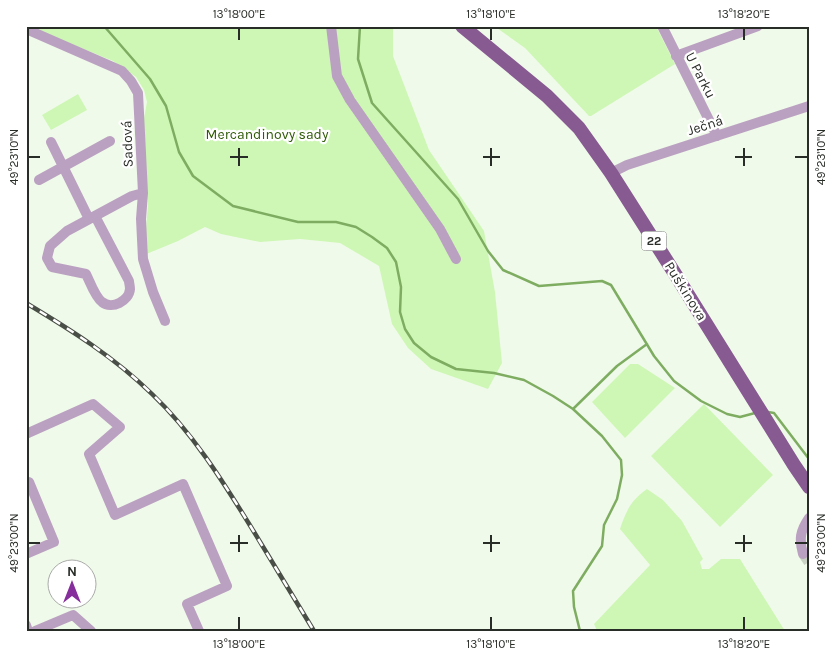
<svg xmlns="http://www.w3.org/2000/svg" width="835" height="657" font-family="Karla,sans-serif">
  <style>
    .green { fill: #cef7b6 }
    .lines { fill: none; stroke-linecap: round; stroke-linejoin: round }
    .stream { stroke: #7ead61; stroke-width: 2.5 }
    .minor-tunnel { stroke: #c8d1c3; stroke-width: 10; stroke-dasharray: 10 5; stroke-linecap: butt }
    .minor { stroke: #bba1c1; stroke-width: 10 }
    .major { stroke: #875a91; stroke-width: 14 }
    .rail-casing { stroke: #494e46; stroke-width: 4.5 }
    .rail { stroke: #fff; stroke-width: 2.5; stroke-dasharray: 8; stroke-linecap: butt }
    .ticks { fill: none; stroke: #292d27; stroke-width: 2 }
    .labels { text-anchor: middle; stroke-width: 4.5; stroke-linejoin: round; paint-order: stroke }
    .shield { fill: #fff; stroke: #696c68; stroke-width: 1 }
    .shield-label { font-size: 12px; font-weight: bold; fill: #292d27 }
    .street-label { font-size: 14px; fill: #292d27; stroke: #fff }
    .park-label { font-size: 14px; fill: #2f5a06; stroke: #fff }
    .neatline { fill: none; stroke: #292d27; stroke-width: 2 }
    .ticks-label { font-size: 12px; text-anchor: middle; fill: #292d27 }
  </style>
  <rect width="100%" height="100%" fill="#f0faea"/>
  <path class="green" d="M27 26H393V56L429 150 484 231 495 292 502 363 488 389 431 369 408 348 392 324 379 266 340 243 300 239 260 242 221 234 205 227 178 241 144 255 148 203 143 124 147 102 144 90 136 77 113 61Z
    M494 26H656L675 64 591 116H589L525 48Z
    M78 94 87 110 51 130 42 115Z
    M630 364H638L675 388 625 438 592 402Z
    M704 404 773 475 720 527 651 456Z
    M647 489 663 500 682 521 703 559 700 562 702 569H709L721 559H740L785 631H597L594 624 650 565 620 529C626 511 631 500 647 489Z"/>
  <g class="lines">
    <path class="stream" d="M104 26 150 79 166 106 179 152 193 176 233 206 298 222H336L356 227 372 237 387 248 396 262 401 287 400 312 405 329 414 343 431 357 456 369 494 373 524 380 553 396 573 409 602 436 621 460 622 475 617 499 604 525 602 546 573 591 574 607 580 631
      M360 26 358 59 372 103 458 199 488 251 503 270 539 286 602 281 611 285 654 356 674 381 701 401 727 414 740 417 755 413
      M573 409 617 366 647 344
      M768 412 774 413 809 459"/>
    <path class="minor-tunnel" d="M803 554 809 563"/>
    <path class="minor" d="M331 26 337 76 350 100 440 229 456 259
      M662 26 717 136
      M26 29 122 71 131 81 138 93 143 193 141 219 143 259 153 292 165 321
      M676 56 758 26
      M51 142 89 219
      M611 173 627 165 809 106
      M39 180 110 141
      M95 216 129 281C129 283 130 286 130 289 129 301 112 310 102 302 95 297 90 282 86 274L52 267 47 258 50 246 67 231 132 196 143 193
      M26 434 93 404 120 427 89 454 115 515 183 484 227 586 187 604 199 631
      M26 554 54 542 29 482
      M803 554C799 539 800 531 809 518
      M26 625 28 631
      M35 631 73 615 91 631"/>
    <path class="major" d="M462 26 547 96 579 128 611 173 677 277 794 465 809 487"/>
    <defs>
      <path id="rail" d="M26 303C71 330 114 357 152 394 192 432 222 480 251 527 272 562 293 596 314 631"/>
    </defs>
    <use href="#rail" class="rail-casing"/>
    <use href="#rail" class="rail"/>
  </g>
  <path class="ticks" d="M239 28V40M491 28V40M744 28V40M239 148V166M491 148V166M744 148V166M28 157H40M230 157H248M483 157H500M735 157H752M795 157H808M239 535V552M491 535V552M744 535V552M28 543H40M230 543H248M483 543H500M735 543H752M795 543H808M239 617V630M491 617V630M744 617V630"/>
  <g class="labels">
    <rect class="shield" x="641.5" y="231.5" width="25" height="19" rx="4"/>
    <g class="shield-label">
      <text x="654" y="245">22</text>
    </g>
    <g class="street-label">
      <text transform="translate(701 75) rotate(63)" y="5">U Parku</text>
      <text transform="translate(705 125) rotate(-18)" y="5">Ječná</text>
      <text transform="translate(127 144) rotate(-92)" y="5">Sadová</text>
      <text transform="translate(686 291) rotate(58)" y="5">Puškinova</text>
    </g>
    <g class="park-label">
      <text x="267" y="139">Mercandinovy sady</text>
    </g>
  </g>
  <rect width="835" height="657" fill="none" stroke="#ffffff" stroke-width="55"/>
  <g transform="translate(72 584)"><circle r="24" fill="#ffffff" stroke="#a9aba9"/>
  <path d="M0-4L9 19L0 12L-9 19Z" fill="#862e9b"/>
  <text y="-8" font-size="14" font-weight="bold" text-anchor="middle" fill="#292d27">N</text>
  </g>
  <rect x="28" y="28" width="780" height="602" class="neatline"/>
  <g class="ticks-label">
    <text x="239" y="18">13°18'00"E</text>
    <text x="491" y="18">13°18'10"E</text>
    <text x="744" y="18">13°18'20"E</text>
    <text transform="translate(14 157) rotate(-90)" y="4">49°23'10"N</text>
    <text transform="translate(821 157) rotate(-90)" y="4">49°23'10"N</text>
    <text transform="translate(14 543) rotate(-90)" y="4">49°23'00"N</text>
    <text transform="translate(821 543) rotate(-90)" y="4">49°23'00"N</text>
    <text x="239" y="648">13°18'00"E</text>
    <text x="491" y="648">13°18'10"E</text>
    <text x="744" y="648">13°18'20"E</text>
  </g>
</svg>
